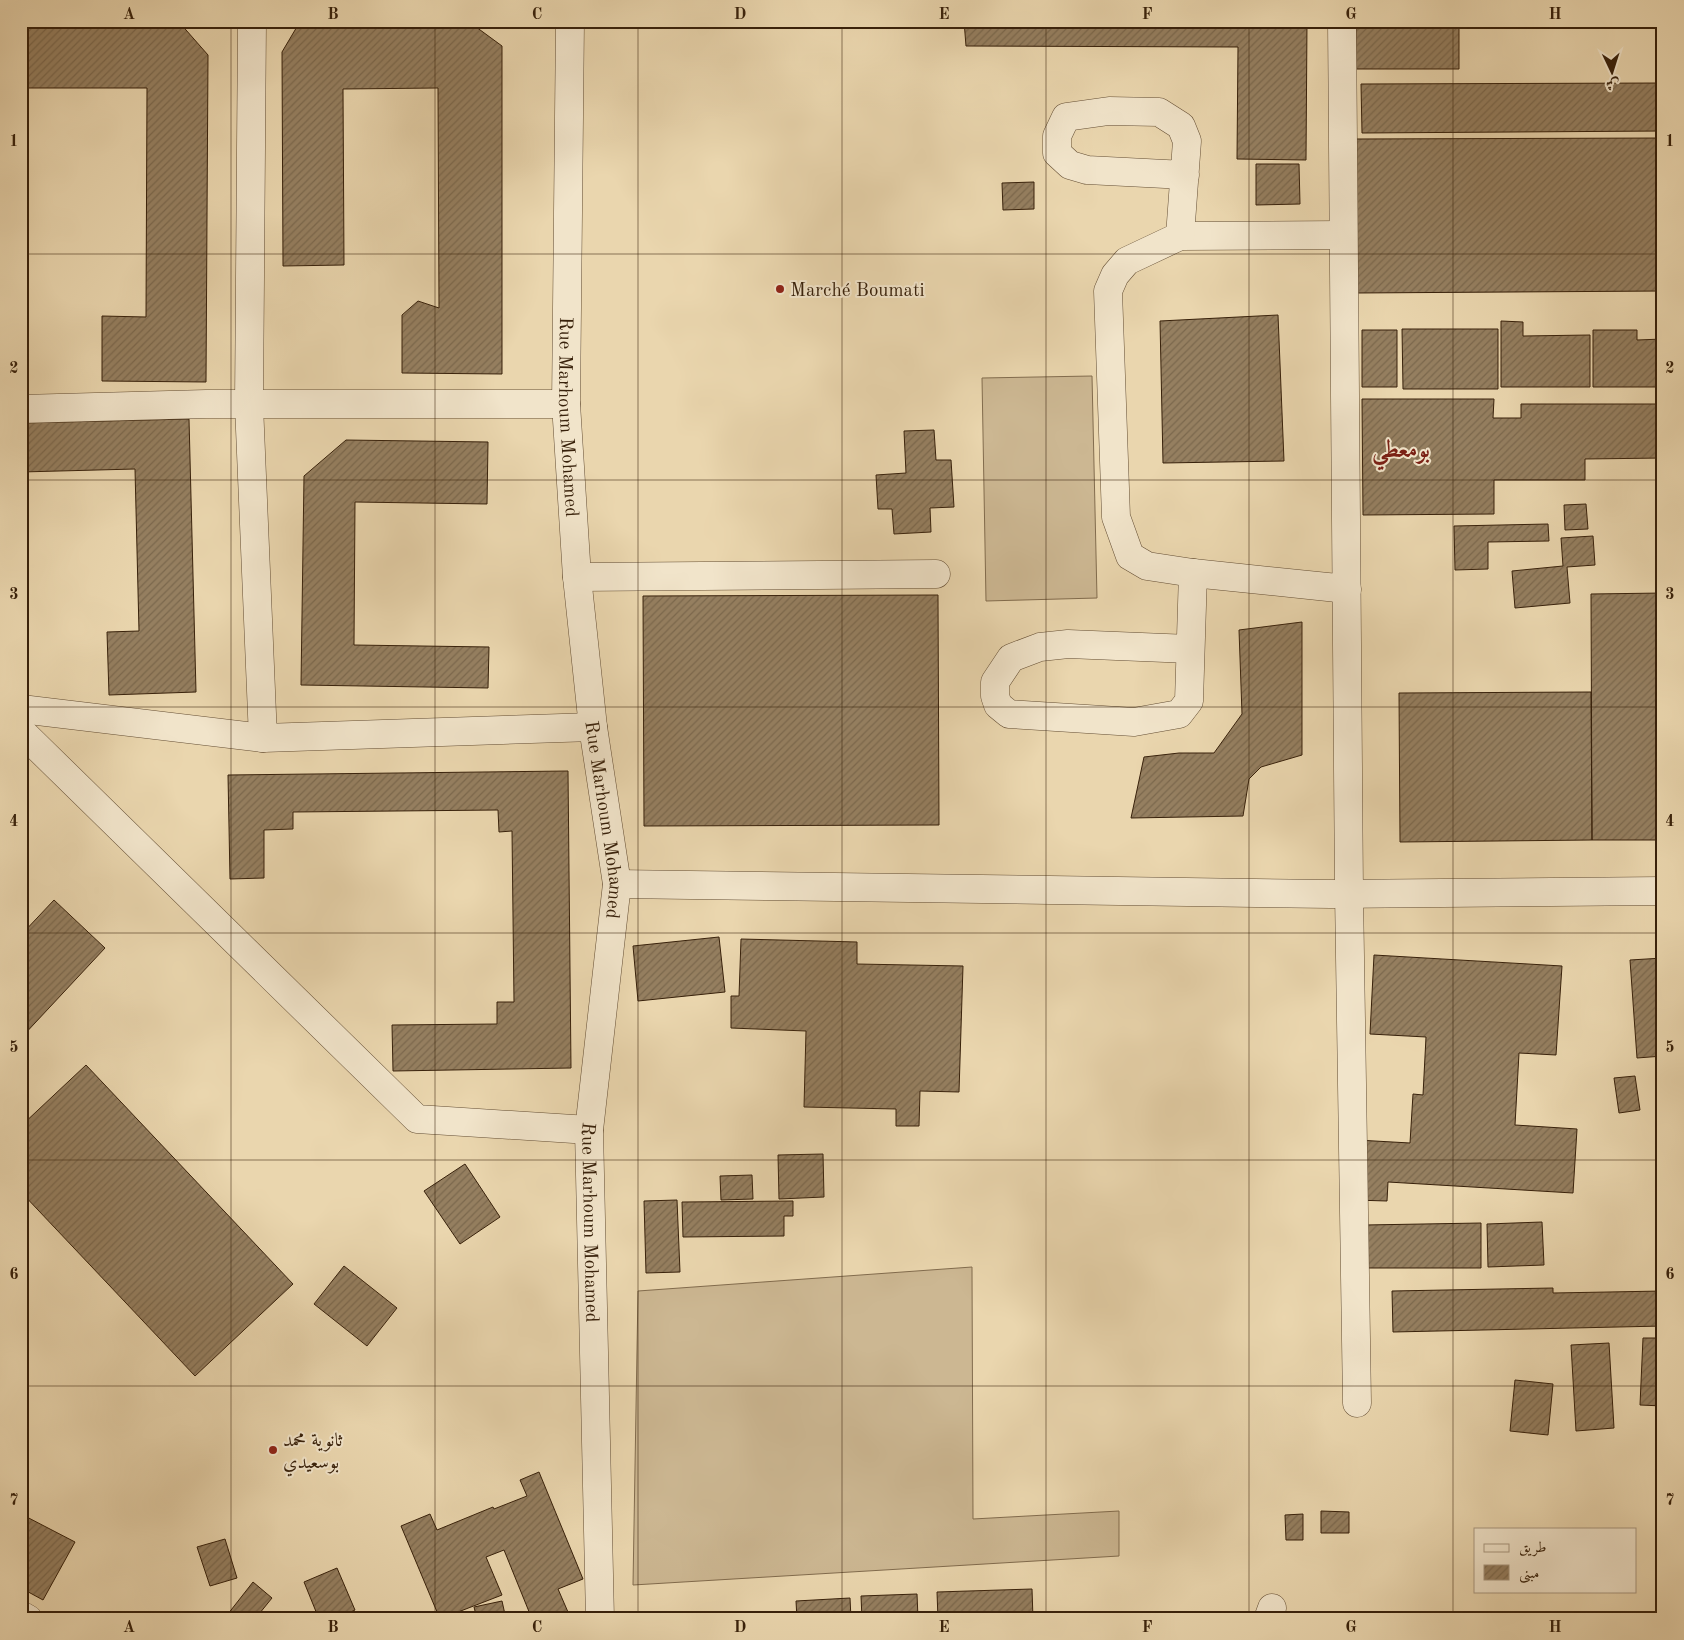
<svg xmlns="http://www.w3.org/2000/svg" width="1684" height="1640" font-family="'Old Standard TT',Amiri,serif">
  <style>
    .garden { fill: #ccb792; stroke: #826c4e }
    .building { fill: url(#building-hatch); stroke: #38210b }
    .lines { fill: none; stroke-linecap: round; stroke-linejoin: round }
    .minor-casing { stroke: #644e34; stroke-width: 29 }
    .minor { stroke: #f1e4ca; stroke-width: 28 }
    .grid { fill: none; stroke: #38210b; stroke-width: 1; stroke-opacity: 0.55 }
    .poi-dot { fill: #8f2418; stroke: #f1e4ca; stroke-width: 2 }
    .labels { text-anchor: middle; stroke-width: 4; stroke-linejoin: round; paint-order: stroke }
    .poi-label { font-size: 19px; fill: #38210b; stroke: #f1e4ca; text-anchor: start }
    .street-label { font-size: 19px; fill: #38210b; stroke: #f1e4ca }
    .district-label { font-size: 24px; font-weight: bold; fill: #7a1f14; stroke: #f1e4ca }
    .neatline { fill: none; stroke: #38210b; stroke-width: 2 }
    .grid-label { font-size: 16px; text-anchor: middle; font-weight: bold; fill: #38210b }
  </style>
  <defs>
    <pattern id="building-hatch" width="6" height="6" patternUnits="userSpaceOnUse" patternTransform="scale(1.25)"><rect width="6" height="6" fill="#957f60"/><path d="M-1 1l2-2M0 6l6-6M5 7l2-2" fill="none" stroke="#7b684d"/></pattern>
  </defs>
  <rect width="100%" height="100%" fill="#ead6ae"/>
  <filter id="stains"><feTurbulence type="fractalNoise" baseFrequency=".004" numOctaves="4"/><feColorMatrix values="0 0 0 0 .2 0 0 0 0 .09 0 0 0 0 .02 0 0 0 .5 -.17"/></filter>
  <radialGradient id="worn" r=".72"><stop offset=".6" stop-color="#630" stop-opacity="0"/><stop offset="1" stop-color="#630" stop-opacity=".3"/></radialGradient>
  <path class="garden" d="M1092 376 1097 598 986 601 982 378Z
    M972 1267 973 1519 1119 1511V1556L633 1585 638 1291Z"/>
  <path class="building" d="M21 21 179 22 208 55 206 382 102 381V316L146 317 147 88H21Z
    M964 21H1307L1306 160 1237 159 1238 47 966 46Z
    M1356 21H1459V69H1356Z
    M472 24 502 46V374L402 373V315L418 301 439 308 438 88 343 89 344 265 283 266 282 52 298 25Z
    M1663 83V131L1362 133 1361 84Z
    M1663 138V291L1356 293V139Z
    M1256 164H1299L1300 204 1256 205Z
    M1034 182V209L1003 210 1002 183Z
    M1278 315 1284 461 1163 463 1160 321Z
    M1501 321 1523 322V336L1590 335V387H1501Z
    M1402 329H1498V389H1403Z
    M1362 330H1397V387H1362Z
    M1593 330H1637V340L1663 339V387H1593Z
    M1362 399H1494L1493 418H1521V404H1663V458L1585 459V480H1494V514L1363 515Z
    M189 419 196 692 109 695 107 632 139 631 135 469 21 472V423Z
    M934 430 936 460H951L954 507 930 508 931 532 894 534 892 509H878L876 475 906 473 904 431Z
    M346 440 488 442 487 504 355 502 354 645 489 647 488 688 301 685 304 476Z
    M1586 504 1588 529 1565 530 1564 505Z
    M1548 524 1549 541 1488 542V569L1455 570 1454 526Z
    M1593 536 1595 565 1567 567 1570 603 1515 608 1512 571 1563 566 1561 538Z
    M1663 593V840H1592L1591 594Z
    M938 595 939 825 644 826 643 596Z
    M1302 622V755L1261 767 1249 779 1243 816 1131 818 1144 757 1179 753H1214L1242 714 1239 630Z
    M1591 692 1592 840 1400 842 1399 693Z
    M568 771 571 1068 393 1071 392 1025 497 1024V1002H514L512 831 499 832 498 810 293 812V829L264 830V878L230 879 228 775Z
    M54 900 105 948 21 1038V935Z
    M719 937 725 992 638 1001 633 946Z
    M741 939 857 942V964L963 966 959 1092 920 1091 919 1126H896V1109L804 1107 806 1031 731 1028V996H739Z
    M1374 955 1562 966 1556 1055 1519 1053 1515 1125 1577 1129 1573 1193 1388 1182 1387 1201 1354 1200 1357 1140 1410 1143 1413 1094 1423 1095 1426 1037 1370 1034Z
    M1663 958V1056L1637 1058 1630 960Z
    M86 1065 293 1284 195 1376 21 1192V1163L28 1156 21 1148V1126Z
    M1635 1076 1640 1110 1619 1113 1614 1078Z
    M823 1154 824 1197 779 1199 778 1155Z
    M465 1164 500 1217 460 1244 424 1191Z
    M752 1175 753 1199 721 1200 720 1176Z
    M677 1200 680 1272 646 1273 644 1201Z
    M793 1201V1216H784V1236L683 1237 682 1202Z
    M1542 1222 1544 1265 1488 1267 1487 1224Z
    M1481 1223V1268H1366L1365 1225Z
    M344 1266 397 1308 367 1346 314 1304Z
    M1553 1288V1293L1663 1291V1326L1393 1332 1392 1291Z
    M1643 1338H1663V1406L1640 1405Z
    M1609 1343 1614 1428 1576 1431 1571 1345Z
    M1515 1380 1553 1384 1548 1435 1510 1431Z
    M539 1472 583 1579 558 1589 571 1619H532L504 1550 486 1557 502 1595 440 1619 401 1526 430 1514 437 1530 493 1507 494 1509 527 1496 520 1480Z
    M1321 1511 1349 1512V1533H1321Z
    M21 1514 75 1542 43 1600 21 1588Z
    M1303 1514V1540H1286L1285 1515Z
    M225 1539 237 1578 210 1586 197 1547Z
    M337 1568 355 1610 336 1619H319L304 1582Z
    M253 1582 272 1598 255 1619H224Z
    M1032 1589 1033 1619H938L937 1592Z
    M917 1594 918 1618 862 1619 861 1596Z
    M850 1598 851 1619H797L796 1601Z
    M502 1601 506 1619H477L474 1607Z"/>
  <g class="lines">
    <defs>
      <g id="minor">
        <path d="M252 21 249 405 263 738"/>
        <path id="s1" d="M570 21 566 404 577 577 593 727 617 884 589 1130 600 1619"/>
        <path d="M1342 21 1349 893 1357 1403"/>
        <path d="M1343 235 1180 236 1127 261 1115 275 1108 291 1116 517 1130 556 1147 566 1193 573 1347 589"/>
        <path d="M1180 236 1187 141 1181 126 1159 112 1109 111 1066 117 1057 136V153L1070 165 1087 170 1185 175"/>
        <path d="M21 409 206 404H566"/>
        <path d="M577 577 936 574"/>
        <path d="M1190 649 1068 644 1040 647 1011 658 995 682V696L998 705 1009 714 1134 722 1179 714 1189 701 1193 573"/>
        <path d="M21 709 263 738 593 727"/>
        <path d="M21 731 417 1119 589 1130"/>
        <path d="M617 884 1331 894 1663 891"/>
        <path d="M21 1615 28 1619"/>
        <path d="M1268 1619 1272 1608"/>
      </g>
    </defs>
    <use href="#minor" class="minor-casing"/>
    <use href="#minor" class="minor"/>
  </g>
  <path class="grid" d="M231 21V1619M435 21V1619M638 21V1619M842 21V1619M1046 21V1619M1249 21V1619M1453 21V1619M21 254H1663M21 480H1663M21 707H1663M21 933H1663M21 1160H1663M21 1386H1663"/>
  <g class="poi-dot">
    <circle cx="780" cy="289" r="5"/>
    <circle cx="273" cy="1450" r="5"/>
  </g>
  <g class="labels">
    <g class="poi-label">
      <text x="790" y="296">Marché Boumati</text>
      <text x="283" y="1446">ثانوية محمد<tspan x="283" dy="22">بوسعيدي</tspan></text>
    </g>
    <g class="street-label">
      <text dy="7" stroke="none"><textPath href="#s1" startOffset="396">Rue Marhoum Mohamed</textPath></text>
      <text dy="7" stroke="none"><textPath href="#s1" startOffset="801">Rue Marhoum Mohamed</textPath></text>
      <text dy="7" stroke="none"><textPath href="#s1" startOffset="1206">Rue Marhoum Mohamed</textPath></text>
    </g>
    <g class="district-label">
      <text x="1401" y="457">بومعطي</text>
    </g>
  </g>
  <rect width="1684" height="1640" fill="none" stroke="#ead6ae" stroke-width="55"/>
  <rect x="1474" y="1528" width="162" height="65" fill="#f1e4ca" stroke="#a7967e"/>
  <rect x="1484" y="1544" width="25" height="8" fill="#f1e4ca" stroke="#a7967e"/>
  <text x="1519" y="1552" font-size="15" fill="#38210b">طريق</text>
  <rect x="1484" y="1565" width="25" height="15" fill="url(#building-hatch)" stroke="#a7967e"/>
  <text x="1519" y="1578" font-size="15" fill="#38210b">مبنى</text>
  <g transform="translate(1612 72) rotate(176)" stroke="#f1e4ca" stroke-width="4" paint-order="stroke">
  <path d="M0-4L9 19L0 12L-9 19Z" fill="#38210b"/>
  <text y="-8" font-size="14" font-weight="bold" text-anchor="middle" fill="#38210b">ش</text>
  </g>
  <rect x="28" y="28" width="1628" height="1584" class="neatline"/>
  <g class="grid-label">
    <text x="129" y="19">A</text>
    <text x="333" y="19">B</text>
    <text x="537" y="19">C</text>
    <text x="740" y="19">D</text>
    <text x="944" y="19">E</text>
    <text x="1147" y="19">F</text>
    <text x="1351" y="19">G</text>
    <text x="1555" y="19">H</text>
    <text x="14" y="146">1</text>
    <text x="1670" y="146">1</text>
    <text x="14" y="373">2</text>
    <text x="1670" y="373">2</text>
    <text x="14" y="599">3</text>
    <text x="1670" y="599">3</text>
    <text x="14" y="826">4</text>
    <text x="1670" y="826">4</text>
    <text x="14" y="1052">5</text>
    <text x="1670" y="1052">5</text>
    <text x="14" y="1279">6</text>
    <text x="1670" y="1279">6</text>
    <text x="14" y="1505">7</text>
    <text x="1670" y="1505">7</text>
    <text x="129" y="1632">A</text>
    <text x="333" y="1632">B</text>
    <text x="537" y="1632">C</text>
    <text x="740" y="1632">D</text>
    <text x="944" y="1632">E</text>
    <text x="1147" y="1632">F</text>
    <text x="1351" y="1632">G</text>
    <text x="1555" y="1632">H</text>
  </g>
  <rect width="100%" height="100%" filter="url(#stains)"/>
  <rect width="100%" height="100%" fill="url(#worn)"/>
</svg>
